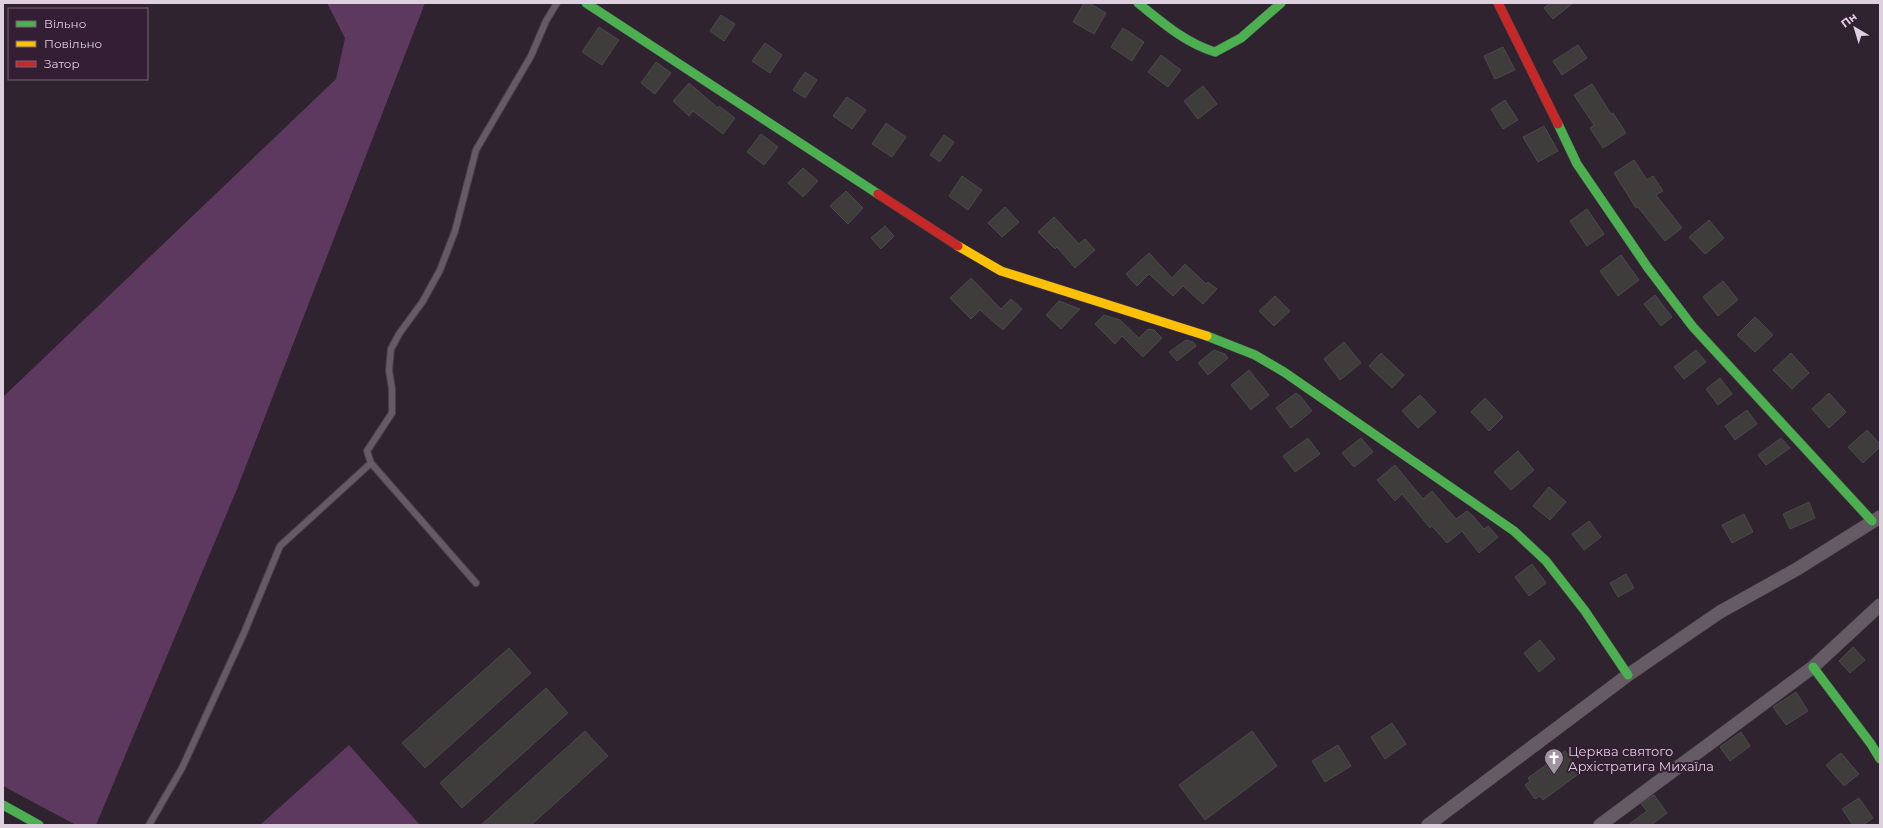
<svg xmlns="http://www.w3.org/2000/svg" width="1883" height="828" font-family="Montserrat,sans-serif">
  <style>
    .green { fill: #5e395f }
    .building { fill: #3e3d3c; stroke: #4b4a4a }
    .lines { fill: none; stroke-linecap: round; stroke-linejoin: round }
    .lane-casing { stroke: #4a404a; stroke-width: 8 }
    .street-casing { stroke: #4a404a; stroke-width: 14 }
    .fast-casing { stroke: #4a404a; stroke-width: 10 }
    .slow-casing { stroke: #4a404a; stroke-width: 10 }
    .jam-casing { stroke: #4a404a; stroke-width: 10 }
    .lane { stroke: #655b65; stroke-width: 6 }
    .street { stroke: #655b65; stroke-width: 13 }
    .fast { stroke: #4caf50; stroke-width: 9 }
    .slow { stroke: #ffc107; stroke-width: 9 }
    .jam { stroke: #c62828; stroke-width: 9 }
    .labels { text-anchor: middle; stroke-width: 4; stroke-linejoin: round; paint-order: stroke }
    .poi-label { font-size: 13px; fill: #ded0de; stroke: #331e34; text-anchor: start }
  </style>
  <rect width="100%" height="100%" fill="#2e232f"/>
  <path class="green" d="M327 3H425L237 489 96 825H76L3 786V397L336 79 345 38Z
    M349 745 420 825H260Z"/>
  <path class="building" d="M1084 3H1089L1106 13 1094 34 1073 22Z
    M1550 3H1573L1553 19 1544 8Z
    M721 15 735 24 724 41 710 31Z
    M599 27 619 40 602 65 582 52Z
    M1123 28 1144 42 1132 61 1111 47Z
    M765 43 782 55 770 73 752 61Z
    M1578 45 1587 58 1562 75 1553 61Z
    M1503 47 1515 70 1495 79 1484 56Z
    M1161 55 1181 70 1168 87 1148 72Z
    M656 62 671 73 655 94 641 83Z
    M805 72 817 80 805 98 793 90Z
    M689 83 718 108 719 106 735 118 723 134 693 111 689 116 673 101Z
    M1592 84 1611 114 1613 113 1626 133 1603 148 1590 128 1594 125 1574 95Z
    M1203 86 1217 104 1198 119 1184 101Z
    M847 97 866 110 852 129 833 116Z
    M1505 100 1518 120 1503 129 1491 109Z
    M886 123 906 137 892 157 872 144Z
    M1544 126 1558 151 1538 162 1523 137Z
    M761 134 778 147 764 165 747 152Z
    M944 135 954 142 940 162 930 155Z
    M1634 160 1647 180 1653 176 1663 191 1656 195 1682 228 1665 241 1638 207 1636 208 1614 173Z
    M803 168 818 181 803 197 788 183Z
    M962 176 982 190 968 210 949 196Z
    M846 191 863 208 848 224 830 206Z
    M1005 207 1019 222 1002 237 988 223Z
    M1587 209 1604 234 1587 246 1570 221Z
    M1054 217 1079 244 1085 239 1095 250 1075 268 1057 247 1055 249 1038 232Z
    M1709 220 1724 238 1705 254 1689 237Z
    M885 226 894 236 881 249 871 238Z
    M1149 253 1172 278 1185 264 1206 284 1208 282 1217 289 1203 304 1183 286 1173 296 1149 274 1137 286 1126 274Z
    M1621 255 1639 280 1618 296 1600 271Z
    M971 278 1001 309 1011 299 1022 309 1003 330 980 310 971 319 950 298Z
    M1723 281 1738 300 1718 316 1703 297Z
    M1655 295 1672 317 1661 326 1644 304Z
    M1275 296 1290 311 1274 326 1259 311Z
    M1059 301 1080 309 1061 329 1046 315Z
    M1104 315 1120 320 1139 338 1148 329 1154 330 1162 338 1143 357 1122 336 1115 344 1095 324Z
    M1755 317 1773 335 1755 352 1737 335Z
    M1186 340 1193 342 1196 346 1177 361 1169 352Z
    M1344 342 1361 363 1340 380 1324 359Z
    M1214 350 1225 354 1228 358 1208 375 1198 363Z
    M1696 350 1706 362 1684 379 1674 367Z
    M1381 353 1404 375 1392 388 1369 366Z
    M1791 353 1809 373 1792 389 1773 370Z
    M1249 370 1269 395 1251 410 1231 385Z
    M1720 378 1732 394 1718 405 1706 389Z
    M1296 393 1301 397 1312 411 1291 428 1276 408Z
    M1829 393 1846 412 1829 428 1812 409Z
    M1420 395 1436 412 1418 428 1402 411Z
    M1485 398 1503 417 1489 431 1471 412Z
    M1747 410 1757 424 1735 440 1725 426Z
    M1867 430 1880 444V447L1863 463 1848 447Z
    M1308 438 1320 454 1295 472 1283 456Z
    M1361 438 1373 452 1354 467 1342 453Z
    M1781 438 1790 448 1766 465 1758 455Z
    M1518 451 1534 470 1511 490 1494 472Z
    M1395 465 1423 499 1432 491 1456 519 1467 511 1473 516 1484 529 1488 526 1498 537 1479 553 1462 531 1447 543 1432 526 1430 528 1402 494 1395 501 1377 480Z
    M1549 487 1566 502 1550 520 1533 506Z
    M1809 502 1815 518 1790 529 1783 514Z
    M1744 514 1753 532 1732 543 1722 525Z
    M1589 521 1601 537 1584 550 1572 534Z
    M1532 564 1546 583 1529 596 1515 577Z
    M1626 574 1634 588 1618 597 1610 583Z
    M1540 640 1555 659 1539 672 1524 653Z
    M1853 647 1865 660 1850 673 1839 661Z
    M509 648 531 673 425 768 402 743Z
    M546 688 568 713 462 808 440 783Z
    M1796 692 1808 711 1786 725 1773 707Z
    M1392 723 1406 744 1385 759 1371 737Z
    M585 731 608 756 531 825H481Z
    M1252 731 1277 766 1205 820 1179 785Z
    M1741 732 1750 746 1730 761 1720 747Z
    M1338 745 1351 766 1325 782 1312 761Z
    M1565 751 1580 773 1543 800 1540 796 1535 799 1525 785 1530 781 1528 778Z
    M1841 753 1859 774 1844 786 1826 765Z
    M1654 795 1667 813 1651 825H1628L1647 811 1641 804Z
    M1859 798 1873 818 1863 825H1853L1842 809Z"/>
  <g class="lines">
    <defs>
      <path id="lane" d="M371 463 367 451 392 413V389L389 370 391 349 399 334 423 301 440 270 455 231 476 150 531 56 546 21 557 3
        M149 825 182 768 244 633 280 546 371 463 476 583"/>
      <path id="street" d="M1428 825 1628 675 1720 612 1797 569 1880 517
        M1600 825 1813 667 1880 605"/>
      <path id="fast" d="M586 3 878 194
        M1138 3C1162 22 1185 43 1215 52L1241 38 1281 3
        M1558 124 1577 164 1648 268 1693 327 1872 521
        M1207 336 1255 355 1284 372 1514 531 1546 561 1585 611 1628 675
        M1813 667 1871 744 1880 759
        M3 805 39 825"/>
      <path id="slow" d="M958 246 1001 271 1207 336"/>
      <path id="jam" d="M1498 3 1558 124
        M878 194 958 246"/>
    </defs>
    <use href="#lane" class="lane-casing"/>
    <use href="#street" class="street-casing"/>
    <use href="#fast" class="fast-casing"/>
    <use href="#slow" class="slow-casing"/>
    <use href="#jam" class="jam-casing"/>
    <use href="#lane" class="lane"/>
    <use href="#street" class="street"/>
    <use href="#fast" class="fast"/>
    <use href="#slow" class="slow"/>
    <use href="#jam" class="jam"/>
  </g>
  <defs>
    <symbol id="church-pin" viewBox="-11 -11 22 30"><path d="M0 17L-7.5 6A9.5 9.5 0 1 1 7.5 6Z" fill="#a093a1" stroke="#331e34"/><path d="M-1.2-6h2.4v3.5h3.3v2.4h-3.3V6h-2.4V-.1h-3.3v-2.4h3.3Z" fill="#fff"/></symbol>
  </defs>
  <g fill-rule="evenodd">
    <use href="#church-pin" x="1543" y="747" width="22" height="30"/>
  </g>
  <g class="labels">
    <g class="poi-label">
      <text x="1568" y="756">Церква святого<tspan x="1568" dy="15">Архістратига Михаїла</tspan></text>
    </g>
  </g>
  <rect width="1883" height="828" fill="none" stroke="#ded0de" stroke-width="8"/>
  <rect x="8" y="8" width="140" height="72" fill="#331e34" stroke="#776578"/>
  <rect x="16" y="21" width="20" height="6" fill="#4caf50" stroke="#776578"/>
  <text x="44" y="28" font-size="12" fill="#ded0de">Вільно</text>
  <rect x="16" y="41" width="20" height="6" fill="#ffc107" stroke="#776578"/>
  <text x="44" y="48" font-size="12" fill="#ded0de">Повільно</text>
  <rect x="16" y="61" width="20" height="6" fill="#c62828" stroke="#776578"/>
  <text x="44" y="68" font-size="12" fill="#ded0de">Затор</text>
  <g transform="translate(1855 28) rotate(322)" stroke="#331e34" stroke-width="3" paint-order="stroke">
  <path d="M0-3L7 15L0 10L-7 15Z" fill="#ded0de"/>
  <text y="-6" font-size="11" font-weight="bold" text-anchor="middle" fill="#ded0de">Пн</text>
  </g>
</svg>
